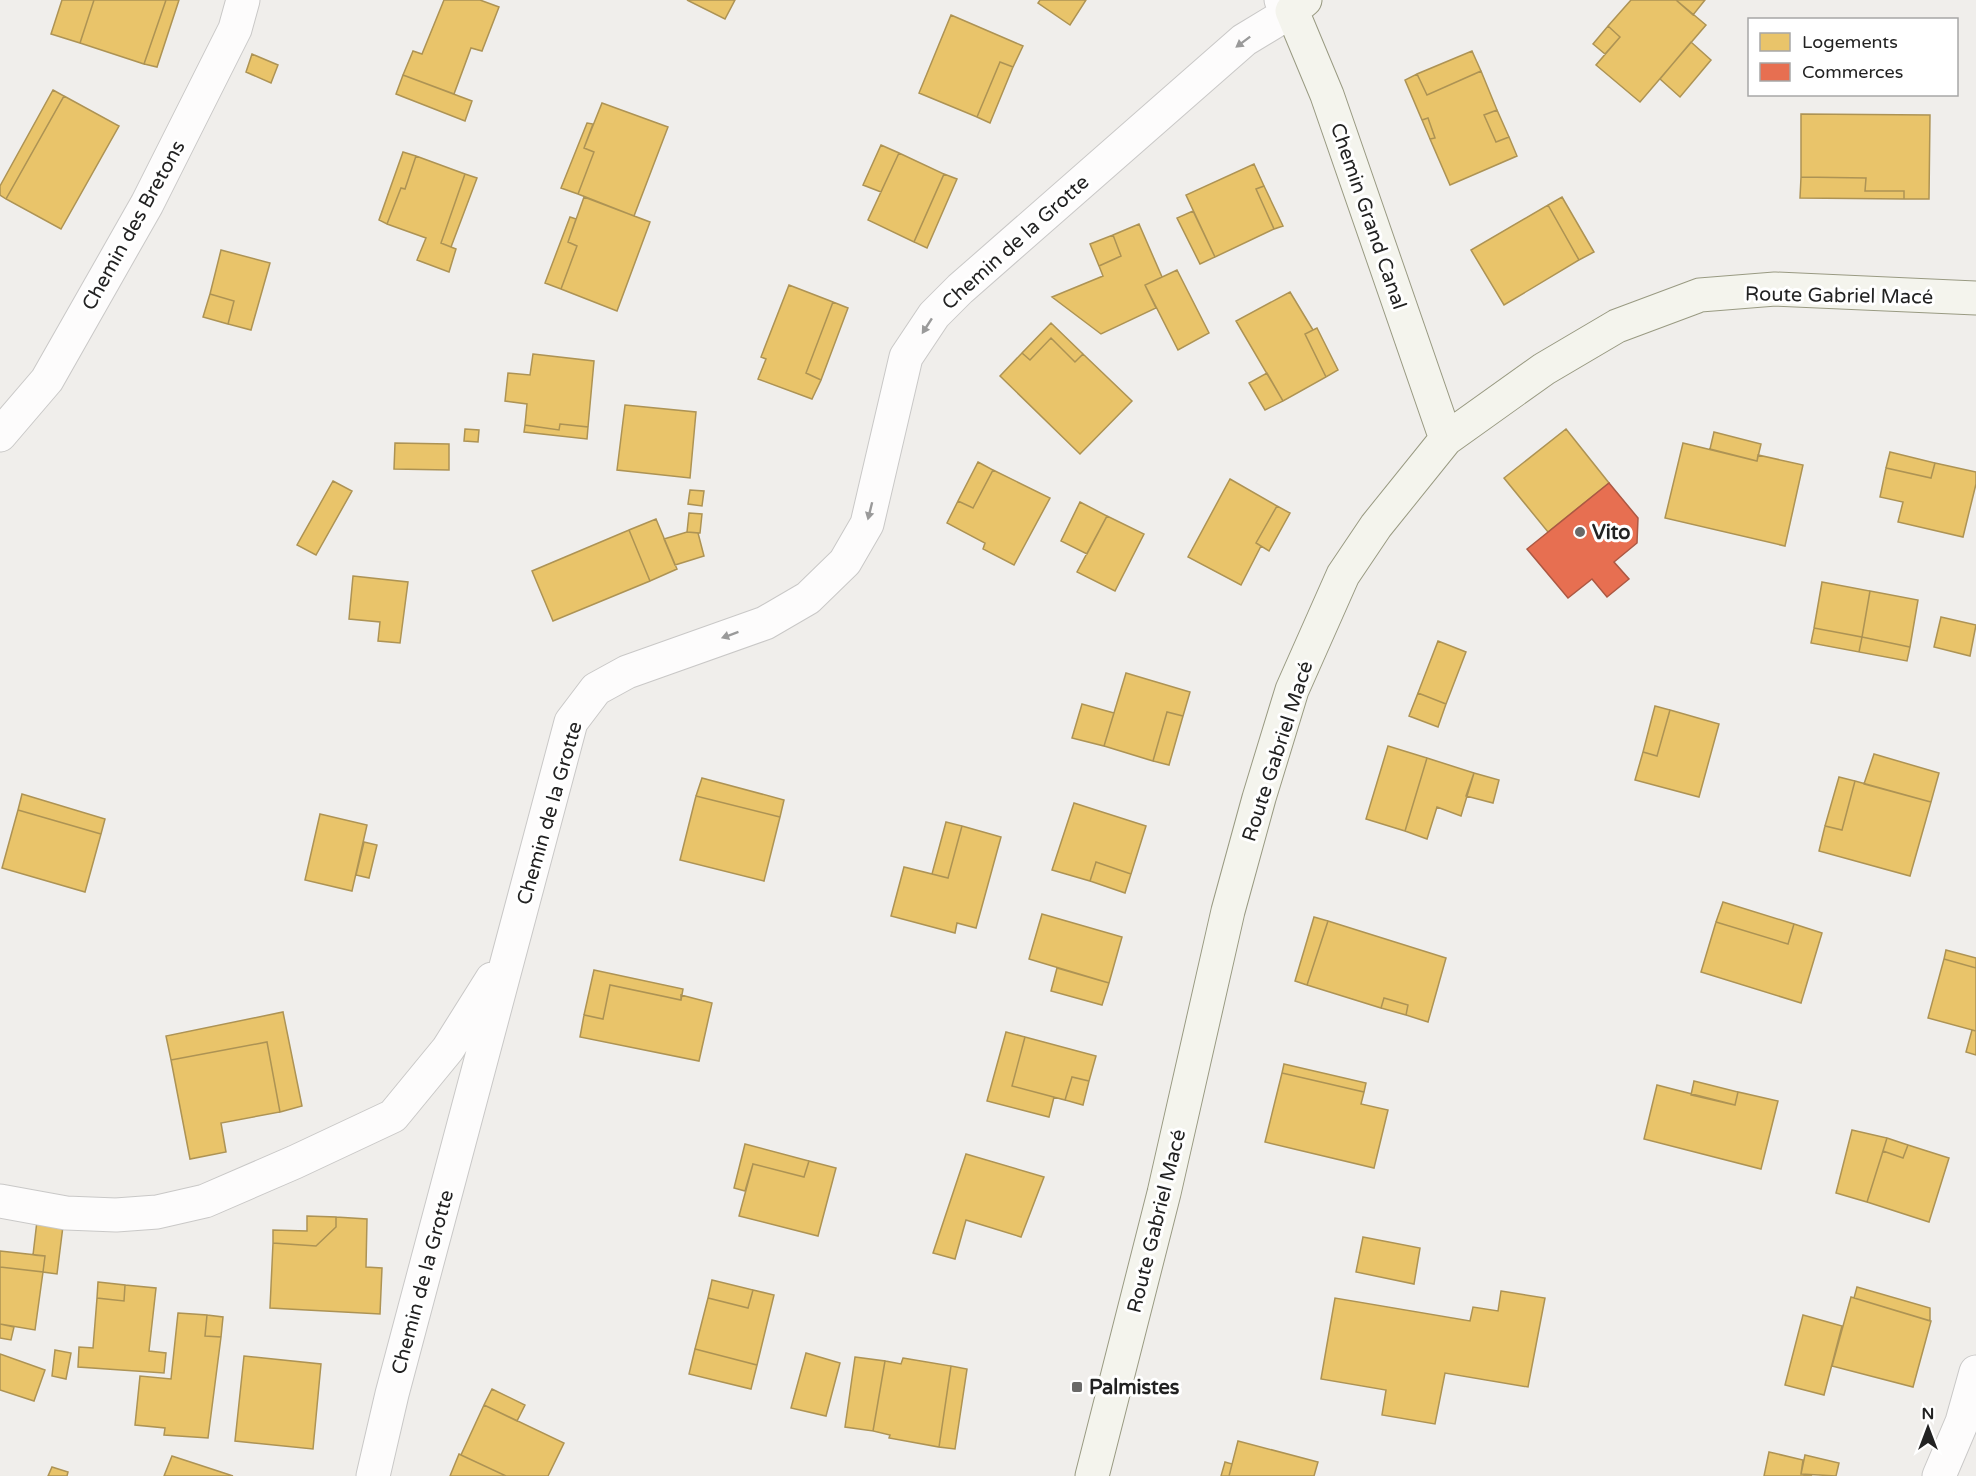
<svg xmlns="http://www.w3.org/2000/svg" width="1976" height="1476" font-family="'Varela Round',sans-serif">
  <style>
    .homes { fill: #e9c46a; stroke: #ad9354; stroke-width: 1.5 }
    .shops { fill: #e76f51; stroke: #ac5843; stroke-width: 1.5 }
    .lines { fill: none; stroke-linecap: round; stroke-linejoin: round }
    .street-casing { stroke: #c9c8c7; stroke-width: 35 }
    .secondary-casing { stroke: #999a82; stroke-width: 35 }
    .street { stroke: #fdfcfc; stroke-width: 33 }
    .secondary { stroke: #f4f4ed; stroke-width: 33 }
    .oneway { fill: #9a9a9a }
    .poi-dot { fill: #6a6968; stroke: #fff; stroke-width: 2 }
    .labels { text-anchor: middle; stroke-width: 6; stroke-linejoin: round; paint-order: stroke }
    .street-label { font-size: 20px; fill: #222; stroke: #fff }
    .poi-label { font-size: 20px; font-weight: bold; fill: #222; stroke: #fff; text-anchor: start }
  </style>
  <rect width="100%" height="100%" fill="#f0eeeb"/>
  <path class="homes" d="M62 0H94L80 43 51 34Z
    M94 0H166L144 64 80 43Z
    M166 0H179L157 67 144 64Z
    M444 0H480L499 7 482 51 471 48 454 94 403 75 413 51 422 54Z
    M687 0H735L725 19Z
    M1040 0H1086L1070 25 1038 3Z
    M1631 0H1676L1706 25 1640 102 1596 65 1620 37 1608 26Z
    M1676 0H1705L1693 15Z
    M951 15 1023 46 1013 67 1000 62 977 117 919 93Z
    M1608 26 1620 37 1605 54 1593 44Z
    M1691 42 1711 60 1680 97 1660 79Z
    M1472 51 1481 71 1427 95 1417 74Z
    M252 54 278 65 271 83 246 72Z
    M1000 62 1013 67 990 123 977 117Z
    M1481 71 1497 110 1484 115 1496 142 1509 137 1517 156 1450 185 1430 139 1435 138 1428 118 1422 120 1405 80 1417 74 1427 95Z
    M403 75 472 101 465 121 396 94Z
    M53 90 64 96 6 199 0 195V186Z
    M64 96 119 126 61 229 6 199Z
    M602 103 668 127 634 216 578 194 594 152 584 148Z
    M1497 110 1509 137 1496 142 1484 115Z
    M1801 114 1930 115 1929 199H1904V191H1865L1866 178 1801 177Z
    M1428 118 1435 138 1430 139 1422 120Z
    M587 123 593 124 584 148 594 152 578 194 561 188Z
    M881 145 899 153 881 192 863 185Z
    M403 152 416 156 405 189 401 188 387 224 379 220Z
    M899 153 944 174 914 242 868 220Z
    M416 156 465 174 441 243 456 249 449 272 417 260 426 238 387 224 401 188 405 189Z
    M1254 164 1264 186 1256 189 1274 229 1215 257 1186 195Z
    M465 174 477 178 451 247 441 243Z
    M944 174 957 179 927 248 914 242Z
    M1801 177 1866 178 1865 191H1904V199L1800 198Z
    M1264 186 1283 226 1274 229 1256 189Z
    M584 197 650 222 617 311 561 289 577 246 568 242Z
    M1562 197 1594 252 1579 260 1548 205Z
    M1548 205 1579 260 1504 305 1471 250Z
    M1193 211 1215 257 1200 264 1177 218Z
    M570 217 576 219 568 242 577 246 561 289 545 283Z
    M1139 224 1162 277 1145 285 1156 308 1101 334 1052 297 1103 276 1099 266 1121 256 1113 235Z
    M1113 235 1121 256 1099 266 1090 244Z
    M221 250 270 263 251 330 228 324 234 301 210 294Z
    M1177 270 1209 333 1178 350 1145 285Z
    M789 285 833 302 806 373 821 380 812 399 758 379 766 359 761 357Z
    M1290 292 1313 330 1305 334 1326 377 1283 401 1236 321Z
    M210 294 234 301 228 324 203 317Z
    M833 302 848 308 821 380 806 373Z
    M1051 323 1083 354 1075 362 1051 338 1030 360 1022 353Z
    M1317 328 1338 370 1326 377 1305 334Z
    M1051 338 1075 362 1083 354 1132 401 1080 454 1000 376 1022 353 1030 360Z
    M533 354 594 361 588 427 560 424 559 430 525 425 527 404 505 401 508 373 530 375Z
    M1267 373 1283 401 1265 410 1249 383Z
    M625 405 696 412 690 478 617 470Z
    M560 424 588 427 587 439 524 432 525 425 559 430Z
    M465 429 479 430 478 442 464 441Z
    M1566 429 1609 483 1548 532 1504 478Z
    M1714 432 1761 444 1757 461 1710 449Z
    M395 443 449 444V470L394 469Z
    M1683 443 1757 461 1758 455 1803 465 1785 546 1665 518Z
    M1890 452 1935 463 1931 478 1886 468Z
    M978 462 993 470 973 508 958 501Z
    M1935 463 1976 472V484L1963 537 1898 522 1903 502 1880 497 1886 468 1931 478Z
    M993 470 1050 498 1014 565 983 549 985 543 947 523 958 501 973 508Z
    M1230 479 1277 506 1256 543 1261 546 1241 585 1188 557Z
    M333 481 352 491 316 555 297 545Z
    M690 490 704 491 702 506 688 504Z
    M1080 502 1107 516 1087 554 1061 541Z
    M1277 506 1290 513 1269 551 1256 543Z
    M689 513 702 514 700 533 687 532Z
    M1107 516 1144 534 1115 591 1077 572Z
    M656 519 677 569 650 581 629 530Z
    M629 530 650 581 553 621 532 571Z
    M687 532 698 533 704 556 675 565 664 539Z
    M353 576 408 582 400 643 378 641 380 622 349 619Z
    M1822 582 1870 591 1862 637 1814 628Z
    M1870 591 1918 600 1910 647 1862 637Z
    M1941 617 1976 625 1970 656 1934 647Z
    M1814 628 1862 637 1859 652 1811 643Z
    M1862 637 1910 647 1907 661 1859 652Z
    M1438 641 1466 652 1446 704 1418 693Z
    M1126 673 1190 692 1183 716 1167 712 1153 761 1104 746Z
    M1418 693 1446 704 1438 727 1409 716Z
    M1082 704 1114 713 1104 746 1072 738Z
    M1655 706 1670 710 1657 756 1643 752Z
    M1670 710 1719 724 1699 797 1635 780 1643 752 1657 756Z
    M1167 712 1183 716 1169 765 1153 761Z
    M1388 746 1427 758 1405 831 1366 819Z
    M1874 754 1939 773 1931 802 1864 784Z
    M1427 758 1474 773 1461 816 1437 807 1427 839 1405 831Z
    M1474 773 1499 780 1493 803 1466 796Z
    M1839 777 1855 781 1842 830 1825 826Z
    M702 778 784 800 780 817 696 796Z
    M1855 781 1931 802 1910 876 1819 851 1825 826 1842 830Z
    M22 794 105 819 101 834 18 810Z
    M696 796 780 817 764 881 680 860Z
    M1074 803 1146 826 1131 874 1096 862 1090 881 1052 870Z
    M18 810 101 834 85 892 2 868Z
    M320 814 367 825 352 891 305 880Z
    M946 822 962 826 948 878 932 874Z
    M962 826 1001 837 976 928 957 923 955 933 891 916 904 867 948 878Z
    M364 842 377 845 369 878 356 875Z
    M1096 862 1131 874 1125 893 1090 881Z
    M1723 902 1794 924 1788 944 1716 922Z
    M1042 914 1122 937 1109 983 1029 959Z
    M1314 917 1328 921 1307 985 1295 981Z
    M1328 921 1446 958 1428 1022 1406 1015 1408 1005 1384 998 1381 1008 1307 985Z
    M1716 922 1788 944 1794 924 1822 933 1801 1003 1701 972Z
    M1946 950 1976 958V968L1944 959Z
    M1944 959 1976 968V1031L1928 1018Z
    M1057 968 1109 983 1102 1005 1051 991Z
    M594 970 683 989 681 1000 610 985 603 1019 584 1015Z
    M610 985 681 1000V995L712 1003 699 1061 580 1037 584 1015 603 1019Z
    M1384 998 1408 1005 1406 1015 1381 1008Z
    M283 1012 302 1106 280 1112 267 1042 171 1060 166 1036Z
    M1972 1030 1976 1031V1055L1966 1052Z
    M1006 1032 1025 1037 1012 1086 1054 1097 1049 1117 987 1101Z
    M1025 1037 1096 1056 1089 1081 1072 1077 1065 1100 1012 1086Z
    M267 1042 280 1112 221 1123 226 1152 190 1159 171 1060Z
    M1284 1064 1366 1083 1364 1092 1282 1073Z
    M1282 1073 1364 1092 1361 1104 1388 1110 1374 1168 1265 1142Z
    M1072 1077 1089 1081 1083 1105 1065 1100Z
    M1694 1081 1738 1092 1735 1105 1691 1095Z
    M1657 1085 1735 1105 1738 1092 1778 1101 1761 1169 1644 1139Z
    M1852 1130 1887 1138 1867 1202 1836 1193Z
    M1887 1138 1908 1145 1903 1158 1883 1151Z
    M745 1144 809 1161 804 1177 753 1164 745 1191 734 1188Z
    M1908 1145 1949 1158 1929 1222 1867 1202 1883 1151 1903 1158Z
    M966 1154 1044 1177 1021 1237 966 1220 955 1259 933 1253Z
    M809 1161 836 1168 818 1236 739 1216 753 1164 804 1177Z
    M307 1216 336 1217V1227L316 1246 273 1243V1230L307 1231Z
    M336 1217 367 1219 366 1267 382 1268 380 1314 270 1308 273 1243 316 1246 336 1227Z
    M37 1221 63 1226 57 1274 43 1272 45 1256 33 1255Z
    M1363 1237 1420 1248 1414 1284 1356 1272Z
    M0 1251 45 1256 43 1272 0 1267Z
    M0 1267 43 1272 35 1330 0 1324Z
    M712 1280 753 1290 748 1308 708 1298Z
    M98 1282 125 1285 124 1301 97 1298Z
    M125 1285 156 1288 149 1351 166 1353 164 1373 78 1367 79 1347 93 1348 97 1298 124 1301Z
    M1857 1287 1930 1308V1321L1854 1298Z
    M753 1290 774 1295 757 1365 695 1349 708 1298 748 1308Z
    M1501 1291 1545 1298 1528 1387 1445 1373 1435 1424 1382 1415 1386 1390 1321 1379 1335 1298 1470 1321 1473 1307 1498 1311Z
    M1851 1297 1931 1321 1913 1387 1832 1366Z
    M178 1313 207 1315 205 1336 221 1337 208 1438 164 1435 165 1428 135 1425 140 1376 171 1379Z
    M207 1315 223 1317 221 1337 205 1336Z
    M1803 1315 1842 1326 1824 1395 1785 1385Z
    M0 1324 14 1327 11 1340 0 1338Z
    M695 1349 757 1365 751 1389 689 1374Z
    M55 1350 71 1353 66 1379 52 1376Z
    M806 1353 840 1363 826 1416 791 1408Z
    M0 1354 45 1370 34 1401 0 1390Z
    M244 1356 321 1364 313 1449 235 1441Z
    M855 1357 885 1361 873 1431 845 1427Z
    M903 1358 951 1366 939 1447 889 1438 890 1435 873 1431 885 1361 901 1364Z
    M951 1366 967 1369 955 1449 939 1447Z
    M492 1389 525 1405 517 1421 484 1405Z
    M484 1405 564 1443 548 1476H506L461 1455Z
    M1238 1441 1318 1462 1314 1476H1229Z
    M1769 1452 1803 1460 1801 1474 1812 1476H1764Z
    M459 1454 461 1455 506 1476H450Z
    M1805 1455 1839 1463 1836 1476 1801 1474Z
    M172 1456 224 1473 233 1476H164Z
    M1225 1462 1232 1464 1229 1476H1221Z
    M52 1467 68 1472 67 1476H48Z"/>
  <path class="shops" d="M1609 483 1638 518 1637 543 1614 562 1629 579 1607 597 1592 579 1568 598 1527 549Z"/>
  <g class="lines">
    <defs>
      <path id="street" d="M0 435 47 380 147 204 235 29 243 0
        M0 1201 66 1213 116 1215 157 1212 205 1201 295 1162 393 1116 448 1049 492 979
        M373 1476 392 1394 571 722 596 689 627 672 765 623 808 598 845 562 867 524 906 357 934 315 960 289 1244 40 1292 11 1281 0
        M1939 1476 1962 1422 1976 1372"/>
      <path id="secondary" d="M1305 0 1292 11 1327 95 1446 439
        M1092 1476 1164 1193 1228 911 1259 798 1292 690 1343 575 1376 526 1446 439 1544 369 1617 326 1700 295 1775 289 1976 298"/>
    </defs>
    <use href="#street" class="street-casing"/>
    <use href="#secondary" class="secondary-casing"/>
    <use href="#street" class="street"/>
    <use href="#secondary" class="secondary"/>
  </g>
  <defs><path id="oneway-solid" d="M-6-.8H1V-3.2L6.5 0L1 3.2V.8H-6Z" transform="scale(1.5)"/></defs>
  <g class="oneway">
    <use href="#oneway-solid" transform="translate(1243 42) rotate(143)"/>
    <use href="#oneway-solid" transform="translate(927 326) rotate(123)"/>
    <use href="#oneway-solid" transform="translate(870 511) rotate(104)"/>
    <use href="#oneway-solid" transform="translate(730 635) rotate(160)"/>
  </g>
  <g class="poi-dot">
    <circle cx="1580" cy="532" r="6"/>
    <rect x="1071" y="1381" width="12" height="12" rx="3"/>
  </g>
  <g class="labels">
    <g class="street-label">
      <text transform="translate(1369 216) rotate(71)" y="7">Chemin Grand Canal</text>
      <text transform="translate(133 225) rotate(-61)" y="7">Chemin des Bretons</text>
      <text transform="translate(1015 242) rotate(-42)" y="7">Chemin de la Grotte</text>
      <text transform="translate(1839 295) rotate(1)" y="7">Route Gabriel Macé</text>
      <text transform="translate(1277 751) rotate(-72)" y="7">Route Gabriel Macé</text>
      <text transform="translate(549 813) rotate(-74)" y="7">Chemin de la Grotte</text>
      <text transform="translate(1156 1221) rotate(-76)" y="7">Route Gabriel Macé</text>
      <text transform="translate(422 1282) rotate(-75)" y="7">Chemin de la Grotte</text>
    </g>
    <g class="poi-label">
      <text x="1592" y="539">Vito</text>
      <text x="1089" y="1394">Palmistes</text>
    </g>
  </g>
  <rect x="1748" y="18" width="210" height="78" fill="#ffffff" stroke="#a7a7a7" stroke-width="1.5"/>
  <rect x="1760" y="33" width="30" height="18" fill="#e9c46a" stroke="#a7a7a7" stroke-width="1.5"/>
  <text x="1802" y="48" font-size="18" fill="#222222">Logements</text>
  <rect x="1760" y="63" width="30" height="18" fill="#e76f51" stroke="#a7a7a7" stroke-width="1.5"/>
  <text x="1802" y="78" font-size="18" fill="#222222">Commerces</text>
  <g transform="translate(1928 1428)" stroke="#ffffff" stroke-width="4.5" paint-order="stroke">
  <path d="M0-4.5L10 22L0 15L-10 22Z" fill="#222222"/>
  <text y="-9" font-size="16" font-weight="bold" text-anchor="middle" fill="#222222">N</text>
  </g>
</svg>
